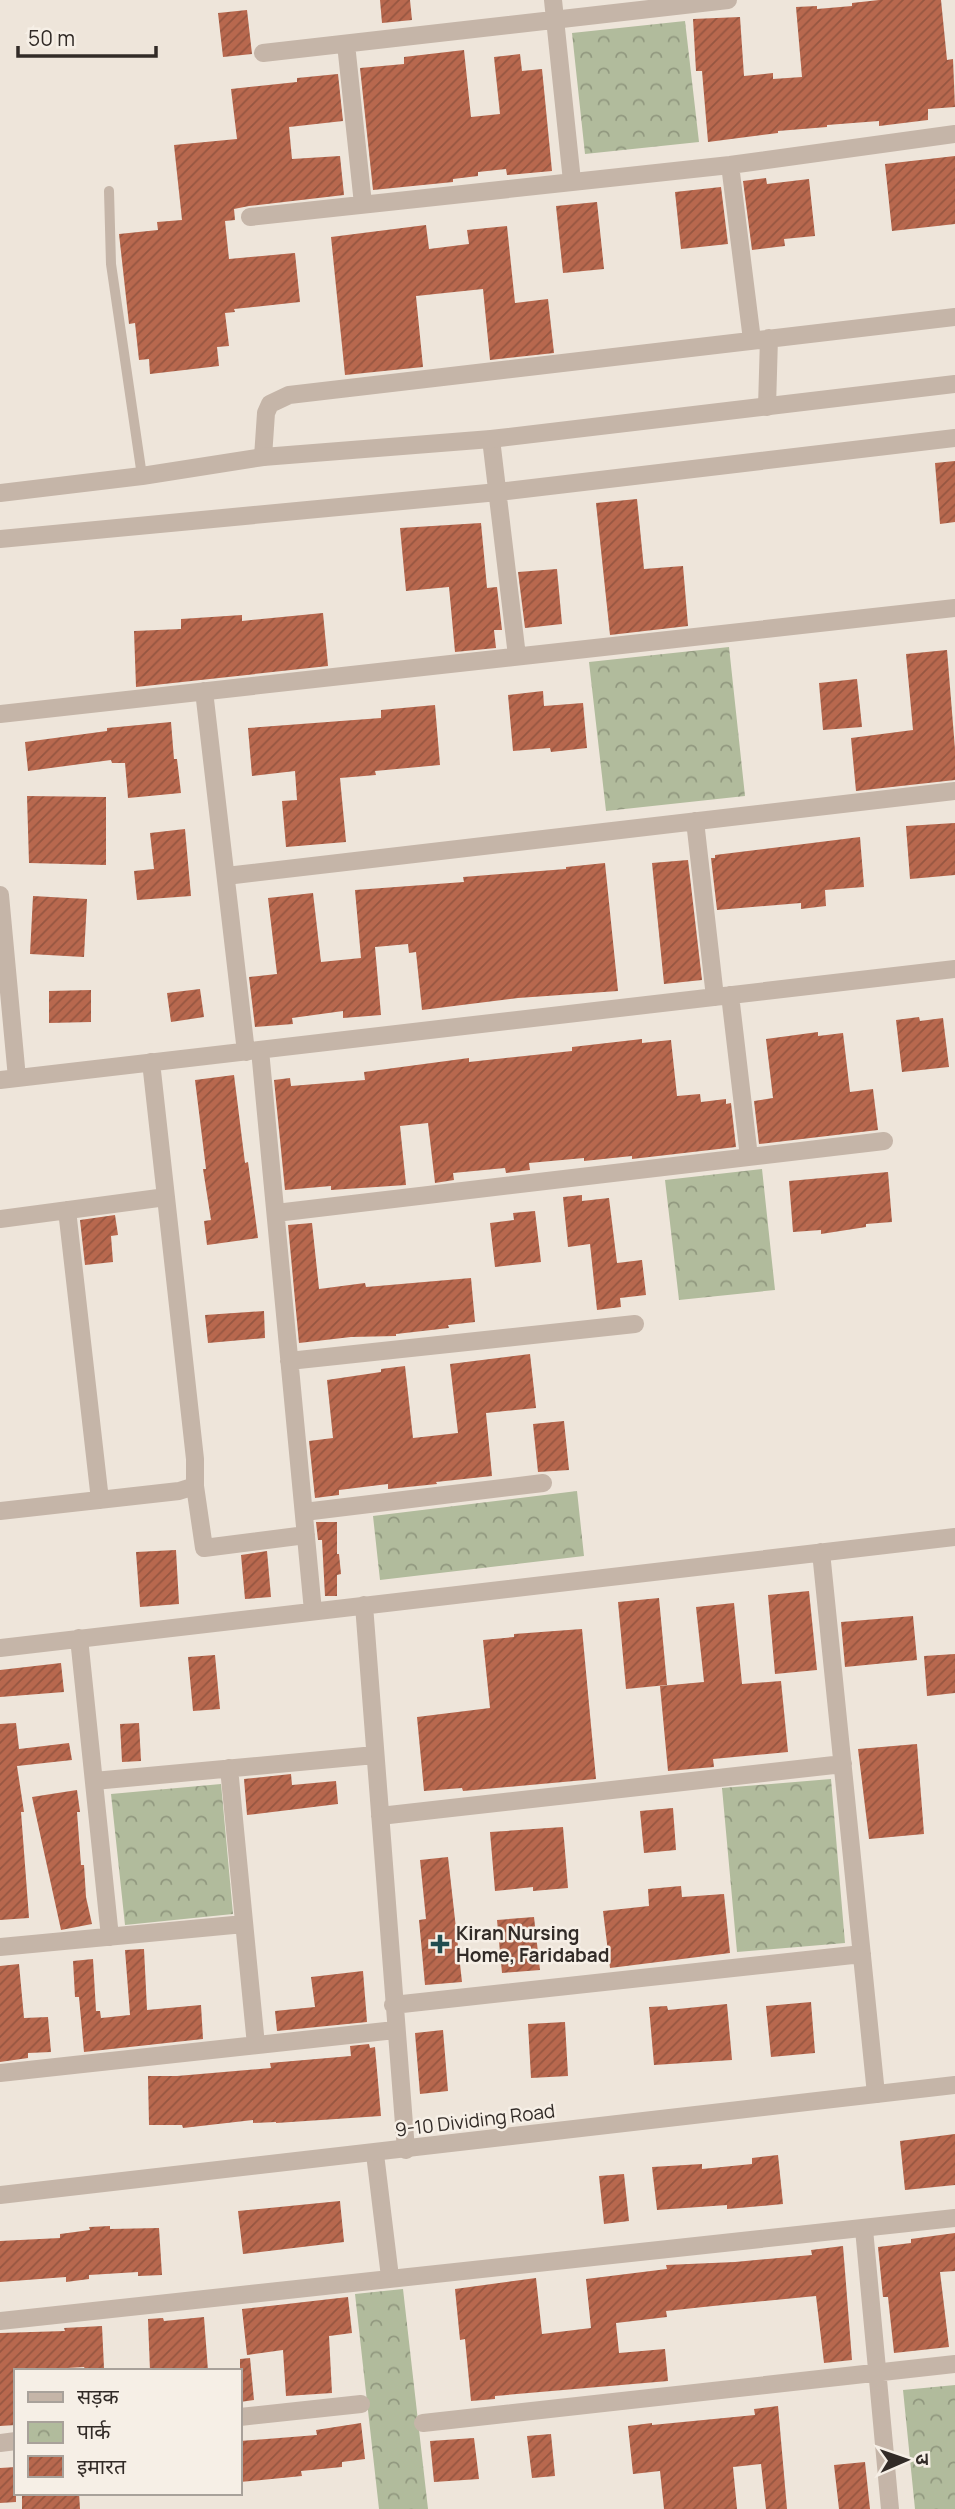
<svg xmlns="http://www.w3.org/2000/svg" width="955" height="2509" font-family="Manrope,'Noto Sans Devanagari',sans-serif">
  <style>
    .park { fill: url(#park-crowns) }
    .building { fill: url(#building-hatch) }
    .lines { fill: none; stroke-linecap: round; stroke-linejoin: round }
    .service { stroke: #c5b5a8; stroke-width: 10 }
    .minor { stroke: #c5b5a8; stroke-width: 18 }
    .tertiary { stroke: #c5b5a8; stroke-width: 18 }
    .poi-dot { fill: #214c4f; stroke: #f6efe6; stroke-width: 2.5 }
    .labels { text-anchor: middle; stroke-width: 5; stroke-linejoin: round; paint-order: stroke }
    .poi-label { font-size: 19px; font-weight: bold; fill: #322b27; stroke: #f6efe6; text-anchor: start }
    .street-label { font-size: 19px; fill: #322b27; stroke: #f6efe6 }
  </style>
  <defs>
    <pattern id="park-crowns" width="20" height="18" patternUnits="userSpaceOnUse" patternTransform="scale(1.75)"><rect width="20" height="18" fill="#b1bb9c"/><path d="M2 6a3 3 0 1 1 6 0M12 15a3 3 0 1 1 6 0" fill="none" stroke="#91987f"/></pattern>
    <pattern id="building-hatch" width="6" height="6" patternUnits="userSpaceOnUse" patternTransform="scale(1.75)"><rect width="6" height="6" fill="#b8684e"/><path d="M-1 1l2-2M0 6l6-6M5 7l2-2" fill="none" stroke="#965641"/></pattern>
  </defs>
  <rect width="100%" height="100%" fill="#eee5da"/>
  <path class="park" d="M685 21 699 142 585 154 572 33Z
    M729 647 745 796 606 811 589 662Z
    M762 1169 775 1290 679 1300 665 1180Z
    M577 1491 584 1556 380 1580 373 1516Z
    M831 1779 845 1943 737 1952 722 1788Z
    M221 1784 233 1914 125 1925 111 1794Z
    M403 2289 428 2509H379L355 2294Z
    M955 2385V2509H915L903 2390Z"/>
  <path class="building" d="M380 0H410L412 20 382 23Z
    M879 0H941L947 60 953 59 955 107 928 109V120L879 126V121L827 125V127L778 131V133L708 142 702 71H696L693 19 740 17 744 76 773 73V79L802 77 796 7 817 6V9L852 6V3Z
    M247 10 252 54 223 57 218 13Z
    M464 50 471 117 500 114 494 57 520 54 522 71 542 69 552 171 507 175 506 169 478 172V176L453 179V182L373 190 360 68 404 64V57Z
    M338 74 343 121 289 127 292 159 340 156 344 195 249 206 234 209 235 220 225 221 229 259 295 253 300 302 234 309 235 312 225 313 229 346 217 347 219 366 150 374 149 359 139 360 135 323 129 324 119 234 158 230 157 222 182 220 174 145 237 139 231 89 297 82V78Z
    M955 156V224L892 231 885 164Z
    M766 178 767 184 809 179 815 236 784 239 785 246 752 250 743 181Z
    M721 187 728 244 681 249 675 192Z
    M597 202 604 269 563 273 556 206Z
    M426 225 429 249 469 244 467 230 507 226 515 303 548 299 554 353 490 360 483 289 416 296 423 367 345 375 331 237Z
    M955 461V522L940 524 935 463Z
    M637 499 644 569 683 566 688 626 610 635 596 503Z
    M481 523 487 588 497 587 502 630H494L496 648 455 652 449 587 406 591 400 528Z
    M557 569 562 624 525 628 518 572Z
    M323 613 328 666 136 687 134 631 181 629V619L242 615V621Z
    M947 650 955 749V780L856 791 851 738 913 730 906 654Z
    M857 679 862 727 823 730 819 683Z
    M543 691 544 706 583 703 587 748 551 752 550 748 513 751 508 695Z
    M435 705 440 765 375 771 376 775 340 778 346 842 286 847 282 801 297 800 295 771 252 776 248 728 381 718V710Z
    M171 722 174 759H177L181 793 128 798 125 763H112L111 760 28 771 25 742 107 731V728Z
    M27 796 106 797V865L29 863Z
    M955 823V875L910 879 906 826Z
    M185 829 191 896 137 900 134 871 154 869 150 833Z
    M860 837 864 887 825 890 826 906 801 909V903L717 910 711 858H715V855Z
    M688 860 702 980 664 984 652 863Z
    M605 863 618 991 518 998 422 1010 416 952 409 953 408 944 375 947 381 1015 343 1018V1011L292 1018 293 1024 255 1027 249 977 277 974 268 898 313 893 321 962 361 958 355 890 464 882 463 877 566 869V867Z
    M33 896 87 899 84 957 30 954Z
    M200 989 204 1017 171 1022 167 993Z
    M91 990V1022L49 1023V991Z
    M919 1017 920 1021 943 1018 949 1067 902 1072 896 1020Z
    M818 1032V1036L843 1033 850 1092 873 1089 878 1130 759 1144 754 1101 773 1098 766 1039Z
    M642 1039V1043L671 1040 677 1096 700 1094 701 1102 726 1099V1104L731 1103 736 1147 632 1159V1156L584 1161V1158L529 1163 530 1170 506 1173 505 1168 453 1173 454 1180 435 1183 428 1123 400 1126 406 1185 331 1190V1186L285 1190 274 1080 290 1078 291 1086 365 1080 364 1072 469 1058V1062L572 1051V1047Z
    M234 1075 245 1163 248 1162 258 1238 207 1245 204 1221 211 1220 203 1169H206L195 1080Z
    M888 1172 892 1222 866 1224V1227L821 1234V1230L793 1232 789 1181Z
    M582 1195V1201L609 1198 617 1263 642 1260 646 1295 620 1298 621 1307 597 1310 590 1244 568 1247 563 1197Z
    M535 1211 541 1262 495 1267 490 1223 514 1220 513 1213Z
    M115 1215 118 1235 111 1236 113 1262 85 1265 80 1220Z
    M312 1223 319 1289 365 1283 366 1287 471 1278 475 1322 448 1325 449 1328 396 1334V1336L351 1337 299 1343 288 1225Z
    M264 1311 265 1338 208 1343 205 1315Z
    M530 1354 536 1408 486 1413 492 1476 436 1482 437 1484 388 1489V1484L339 1490V1495L315 1498 309 1441 333 1438 327 1380 381 1372V1369L405 1366 413 1438 458 1433 450 1364Z
    M564 1421 569 1470 538 1472 533 1424Z
    M316 1522H337V1554H339L341 1574 337 1575V1596H325L322 1540H318Z
    M176 1550 179 1604 140 1607 136 1552Z
    M267 1551 271 1597 245 1599 241 1555Z
    M809 1591 817 1670 775 1674 768 1595Z
    M659 1598 667 1685 626 1689 618 1602Z
    M734 1603 742 1684 781 1681 788 1752 713 1759 714 1767 668 1771 660 1686 704 1682 696 1607Z
    M913 1616 917 1660 845 1667 841 1622Z
    M582 1629 596 1779 463 1791 462 1788 424 1791 417 1717 490 1708 483 1640 514 1637V1634Z
    M955 1654V1693L927 1696 924 1656Z
    M215 1655 220 1709 193 1711 188 1657Z
    M61 1663 64 1692 0 1697V1670Z
    M16 1723 19 1749 69 1743 72 1760 17 1766 24 1812H21L29 1918 0 1920V1724Z
    M139 1723 141 1761 122 1762 120 1724Z
    M917 1744 924 1834 869 1839 858 1749Z
    M291 1774 292 1785 336 1781 338 1804 247 1815 244 1779Z
    M77 1790 80 1812H77L81 1865H84L86 1897 92 1924 61 1930 32 1797Z
    M673 1808 676 1850 644 1853 640 1811Z
    M563 1827 568 1888 533 1891V1887L495 1891 490 1832Z
    M448 1857 462 1982 425 1985 419 1920 426 1919 420 1860Z
    M681 1886 682 1897 724 1894 730 1953 610 1968 603 1911 649 1906 648 1889Z
    M534 1917 540 1970 502 1973 497 1920Z
    M144 1949 147 2010 201 2005 203 2039 84 2052 79 1997H75L73 1961 93 1959 96 2011H100L101 2018 130 2015 125 1950Z
    M19 1964 24 2018 48 2017 51 2052 28 2053V2058L0 2062V1966Z
    M363 1971 367 2022 277 2031 275 2011 315 2007 311 1977Z
    M811 2002 815 2053 771 2057 766 2006Z
    M727 2004 732 2060 654 2065 649 2007 667 2006 668 2010Z
    M565 2022 568 2076 531 2078 528 2024Z
    M443 2030 448 2091 420 2094 415 2033Z
    M369 2044 370 2048 375 2047 381 2116 276 2123V2122L253 2123V2120L183 2128 182 2125H149L148 2076H177L271 2068 270 2063 351 2056 350 2046Z
    M955 2134V2185L905 2190 900 2141Z
    M778 2155 783 2204 727 2209V2205L657 2210 652 2167 702 2164V2169L752 2164V2158Z
    M624 2174 629 2221 604 2224 599 2176Z
    M340 2201 344 2242 243 2254 238 2211Z
    M110 2226V2229L159 2228 162 2275 138 2276V2272L89 2275V2279L66 2282V2277L0 2282V2241L60 2238V2234L90 2230 89 2227Z
    M955 2233V2271L940 2272 949 2347 894 2353 888 2297H883L878 2247 911 2243V2239Z
    M843 2246 852 2360 824 2363 816 2296 713 2306 666 2311 667 2317 616 2323 619 2353 665 2349 668 2381 495 2396V2399L471 2401 465 2339 460 2340 455 2289 536 2278 542 2334 591 2328 586 2279 667 2269 666 2265 735 2262 812 2255 811 2250Z
    M348 2297 352 2333 329 2336 332 2393 286 2396 283 2350 247 2355 242 2309Z
    M204 2317 208 2371H150L148 2319 163 2318 164 2321Z
    M102 2326 104 2368 85 2369 84 2367 16 2371V2425L0 2426V2333L65 2331 64 2328Z
    M250 2358 254 2400 240 2402V2359Z
    M778 2406 787 2509H766L761 2464 733 2467 737 2509H664L660 2471 633 2474 628 2426 652 2423V2425L755 2415 754 2409Z
    M361 2423 365 2459 342 2462V2467L301 2471 302 2476 240 2482V2441L317 2435 316 2430Z
    M551 2434 555 2476 532 2478 527 2436Z
    M474 2438 479 2479 434 2482 430 2441Z
    M865 2462 870 2509H839L834 2465Z
    M16 2467V2502L0 2503V2468Z
    M22 2493H79L80 2509H22Z"/>
  <g class="lines">
    <path class="service" d="M109 191 111 264 142 476"/>
    <path class="minor" d="M553 0 572 181
      M346 44 363 204
      M263 53 728 0
      M730 165 752 340
      M250 217 730 165 955 134
      M767 407 769 338
      M491 439 517 656
      M263 457 266 413 270 404 289 395 955 317
      M0 539 498 492 955 438
      M204 691 246 1052
      M0 714 955 608
      M695 821 715 997
      M226 876 955 791
      M0 895 17 1078
      M730 995 749 1157
      M260 1050 313 1611
      M0 1080 955 969
      M67 1210 100 1500
      M276 1213 884 1141
      M0 1219 166 1197
      M289 1361 635 1324
      M195 1486 204 1548 306 1535
      M0 1511 179 1491 195 1486V1459L151 1062
      M304 1512 543 1483
      M821 1552 876 2094
      M364 1605 406 2150
      M79 1638 110 1937
      M0 1648 955 1537
      M229 1768 256 2045
      M94 1781 375 1755
      M380 1816 843 1764
      M0 1947 244 1924
      M393 2005 862 1954
      M0 2073 395 2030
      M375 2154 390 2277
      M864 2229 890 2509
      M0 2321 955 2218
      M240 2417 361 2404
      M423 2423 955 2364
      M0 2443 16 2441"/>
    <path class="tertiary" d="M0 493 142 476 263 457 491 439 955 384
      M0 2195C319 2160 637 2120 955 2085"/>
  </g>
  <path class="poi-dot" d="M436.5 1933.5h7v7h7v7h-7v7h-7v-7h-7v-7h7z"/>
  <g class="labels">
    <g class="poi-label">
      <text x="456" y="1940">Kiran Nursing<tspan x="456" dy="22">Home, Faridabad</tspan></text>
    </g>
    <g class="street-label">
      <text transform="translate(475 2120) rotate(-7)" y="7">9-10 Dividing Road</text>
    </g>
  </g>
  <rect x="14" y="2369" width="228" height="126" fill="#f6efe6" stroke="#a8a19a" stroke-width="2"/>
  <rect x="28" y="2392" width="35" height="10" fill="#c5b5a8" stroke="#a8a19a" stroke-width="2"/>
  <text x="77" y="2404" font-size="21" fill="#322b27">सड़क</text>
  <rect x="28" y="2422" width="35" height="21" fill="url(#park-crowns)" stroke="#a8a19a" stroke-width="2"/>
  <text x="77" y="2439" font-size="21" fill="#322b27">पार्क</text>
  <rect x="28" y="2456" width="35" height="21" fill="url(#building-hatch)" stroke="#a8a19a" stroke-width="2"/>
  <text x="77" y="2474" font-size="21" fill="#322b27">इमारत</text>
  <g transform="translate(906 2460) rotate(88)" stroke="#f6efe6" stroke-width="5" paint-order="stroke">
  <path d="M0-5L12 26L0 18L-12 26Z" fill="#322b27"/>
  <text y="-10" font-size="19" font-weight="bold" text-anchor="middle" fill="#322b27">उ</text>
  </g>
  <path d="M18 46v10h138v-10" fill="none" stroke="#322b27" stroke-width="3.5"/>
  <text x="28" y="46" font-size="21" fill="#322b27" stroke="#f6efe6" stroke-width="5" paint-order="stroke">50 m</text>
</svg>
